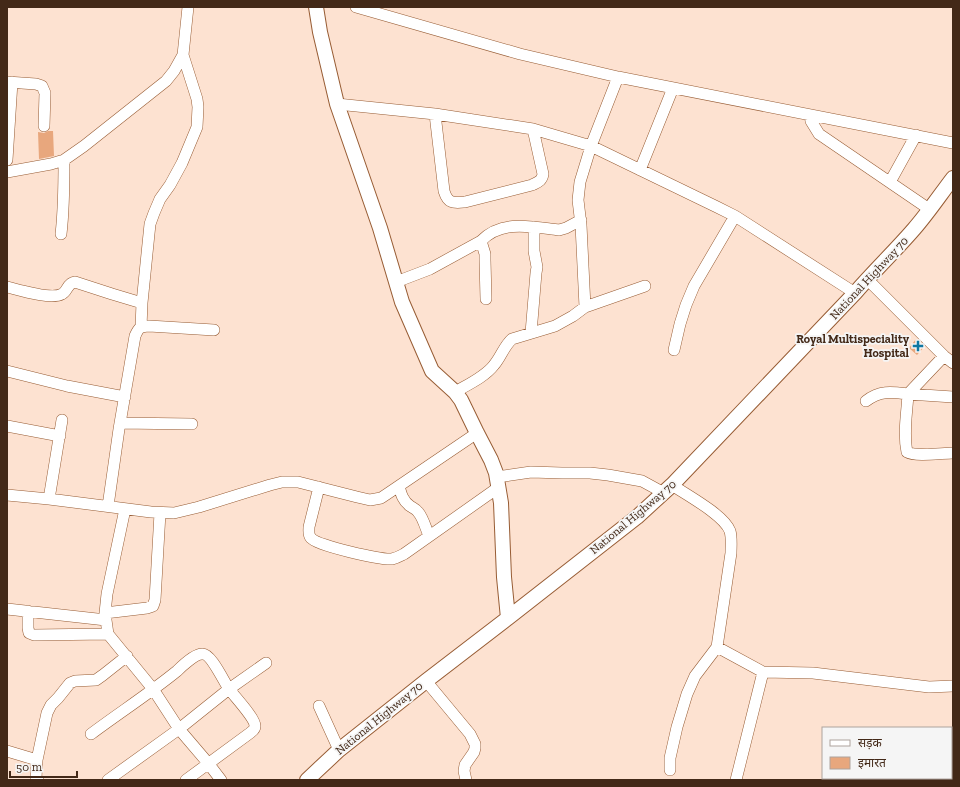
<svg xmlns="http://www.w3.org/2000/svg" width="960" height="787" font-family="'Zilla Slab','Noto Sans Devanagari',serif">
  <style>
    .building { fill: #e8a77d }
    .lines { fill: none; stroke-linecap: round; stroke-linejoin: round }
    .minor-casing { stroke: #975c34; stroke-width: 12 }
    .major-casing { stroke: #975c34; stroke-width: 16 }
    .minor { stroke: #fff; stroke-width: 11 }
    .major { stroke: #fff; stroke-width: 14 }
    .poi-dot { fill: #0f77a2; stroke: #f5f5f5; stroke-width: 1.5 }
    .labels { text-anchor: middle; stroke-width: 3.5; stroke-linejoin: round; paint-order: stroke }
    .street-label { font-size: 12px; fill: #432918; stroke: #f5f5f5 }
    .poi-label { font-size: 12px; font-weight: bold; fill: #432918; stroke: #f5f5f5; text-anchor: end }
  </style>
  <rect width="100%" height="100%" fill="#fde2d1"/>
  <path class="building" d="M48 131H53L54 156 39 159 38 132 44 133Z
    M916 339 924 347 917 355 909 348Z"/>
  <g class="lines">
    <defs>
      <path id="minor" d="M356 7 520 54 618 77 953 143
        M7 82 36 84 42 86 45 93 44 126
        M337 104 435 114 533 129 591 146 717 207 735 216 855 293
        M435 114 444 191C448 204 453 203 465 202L532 185C538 182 542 181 543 174L533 129
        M810 115 811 121 819 134 929 209
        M7 160 12 82
        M640 170 673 88
        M7 172 51 164 64 160 84 146 166 81 174 71 183 55 188 7
        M890 182 916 135
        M61 234C64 209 64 185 64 160
        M481 241C502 219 533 227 559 230L566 228 581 220
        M867 279 944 356 953 363
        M396 282 430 269 481 241 485 254V260L486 299
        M7 287C19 290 51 300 62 294 68 291 67 283 75 282L112 294 142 303
        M585 307 581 225 578 200 580 182 591 146 618 77
        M141 327 142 303 150 224 154 213 160 199 170 185 182 163 197 127 198 107 197 99 183 55
        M531 333 536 273 537 267 534 251V227
        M674 350 680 324 686 305 694 286 735 216
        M7 371 67 386 125 397
        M455 392C467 385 485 377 494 365 501 357 504 346 512 339L555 326 573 316 585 307 645 286
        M953 397 908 394C907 413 903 433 907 452 916 457 942 453 953 453
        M866 401C880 390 892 392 908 394L944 356
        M120 423 192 424
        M7 426 60 436
        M497 477 531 472 562 473H590L608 475 642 481 664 493
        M672 485C687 495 724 515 730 531 732 538 731 546 731 553L717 647
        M399 486C401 494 403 501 410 506 413 508 416 509 418 512 423 517 426 529 429 536
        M319 487 309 527C309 531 308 535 311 538 317 546 382 560 392 559 397 558 400 556 404 554L499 487
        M7 495 49 499 151 512 174 513 199 507 270 485 282 482H298L357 497 370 500 381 498 387 494 477 433
        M49 499 62 420
        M108 506 119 429 135 336C139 327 140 327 149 326L214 330
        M7 609 106 620
        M28 611V628L29 633 34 635 108 634 105 613 107 594 125 509
        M105 613 147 608 153 606 155 600 160 513
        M108 634 153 689 179 729 208 763 221 780
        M426 681 470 734 475 744V748L474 752 465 765 464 771 466 780
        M319 706 339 750
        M91 734C119 713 150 693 177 671 182 666 195 654 202 654 211 653 224 682 229 689 235 697 255 718 255 726 255 730 252 731 250 733L186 780
        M7 751 37 760
        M670 770V758L677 727 687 694 695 676 717 647 763 672
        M38 780 36 778 37 760 47 713 51 705 58 698 70 683 75 681 96 680 103 675 127 656
        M108 780 179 729 229 689 266 663
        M736 780 763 672 813 673 929 687 953 686"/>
      <path id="major" d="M316 7 320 32 337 104 380 228 402 302 432 371 455 392 461 400 477 433 491 460 496 473 501 503 504 577 508 618
        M307 780 339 750 426 681 508 618 637 517 672 485 855 293C874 271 895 251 914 229 928 213 940 195 953 178"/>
    </defs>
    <use href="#minor" class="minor-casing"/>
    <use href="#major" class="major-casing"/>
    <use href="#minor" class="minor"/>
    <use href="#major" class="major"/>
  </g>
  <path class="poi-dot" d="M916 340h4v4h4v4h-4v4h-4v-4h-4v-4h4z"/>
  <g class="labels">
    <g class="street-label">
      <text transform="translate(869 278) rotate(-47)" y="4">National Highway 70</text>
      <text transform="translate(633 517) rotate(-40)" y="4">National Highway 70</text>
      <text transform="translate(379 718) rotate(-39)" y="4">National Highway 70</text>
    </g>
    <g class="poi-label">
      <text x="909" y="343">Royal Multispeciality<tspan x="909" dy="14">Hospital</tspan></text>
    </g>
  </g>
  <rect width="960" height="787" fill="none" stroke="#432918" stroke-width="16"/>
  <rect x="822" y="727" width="130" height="52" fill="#f5f5f5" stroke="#aea39d"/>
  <rect x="830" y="740" width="20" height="6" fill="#ffffff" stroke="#aea39d"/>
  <text x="858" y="747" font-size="12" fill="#432918">सड़क</text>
  <rect x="830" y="757" width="20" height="12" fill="#e8a77d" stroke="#aea39d"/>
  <text x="858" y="767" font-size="12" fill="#432918">इमारत</text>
  <path d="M10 771v6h67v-6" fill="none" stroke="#432918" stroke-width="2"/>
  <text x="16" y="771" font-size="12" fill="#432918" stroke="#f5f5f5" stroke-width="3" paint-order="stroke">50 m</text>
</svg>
